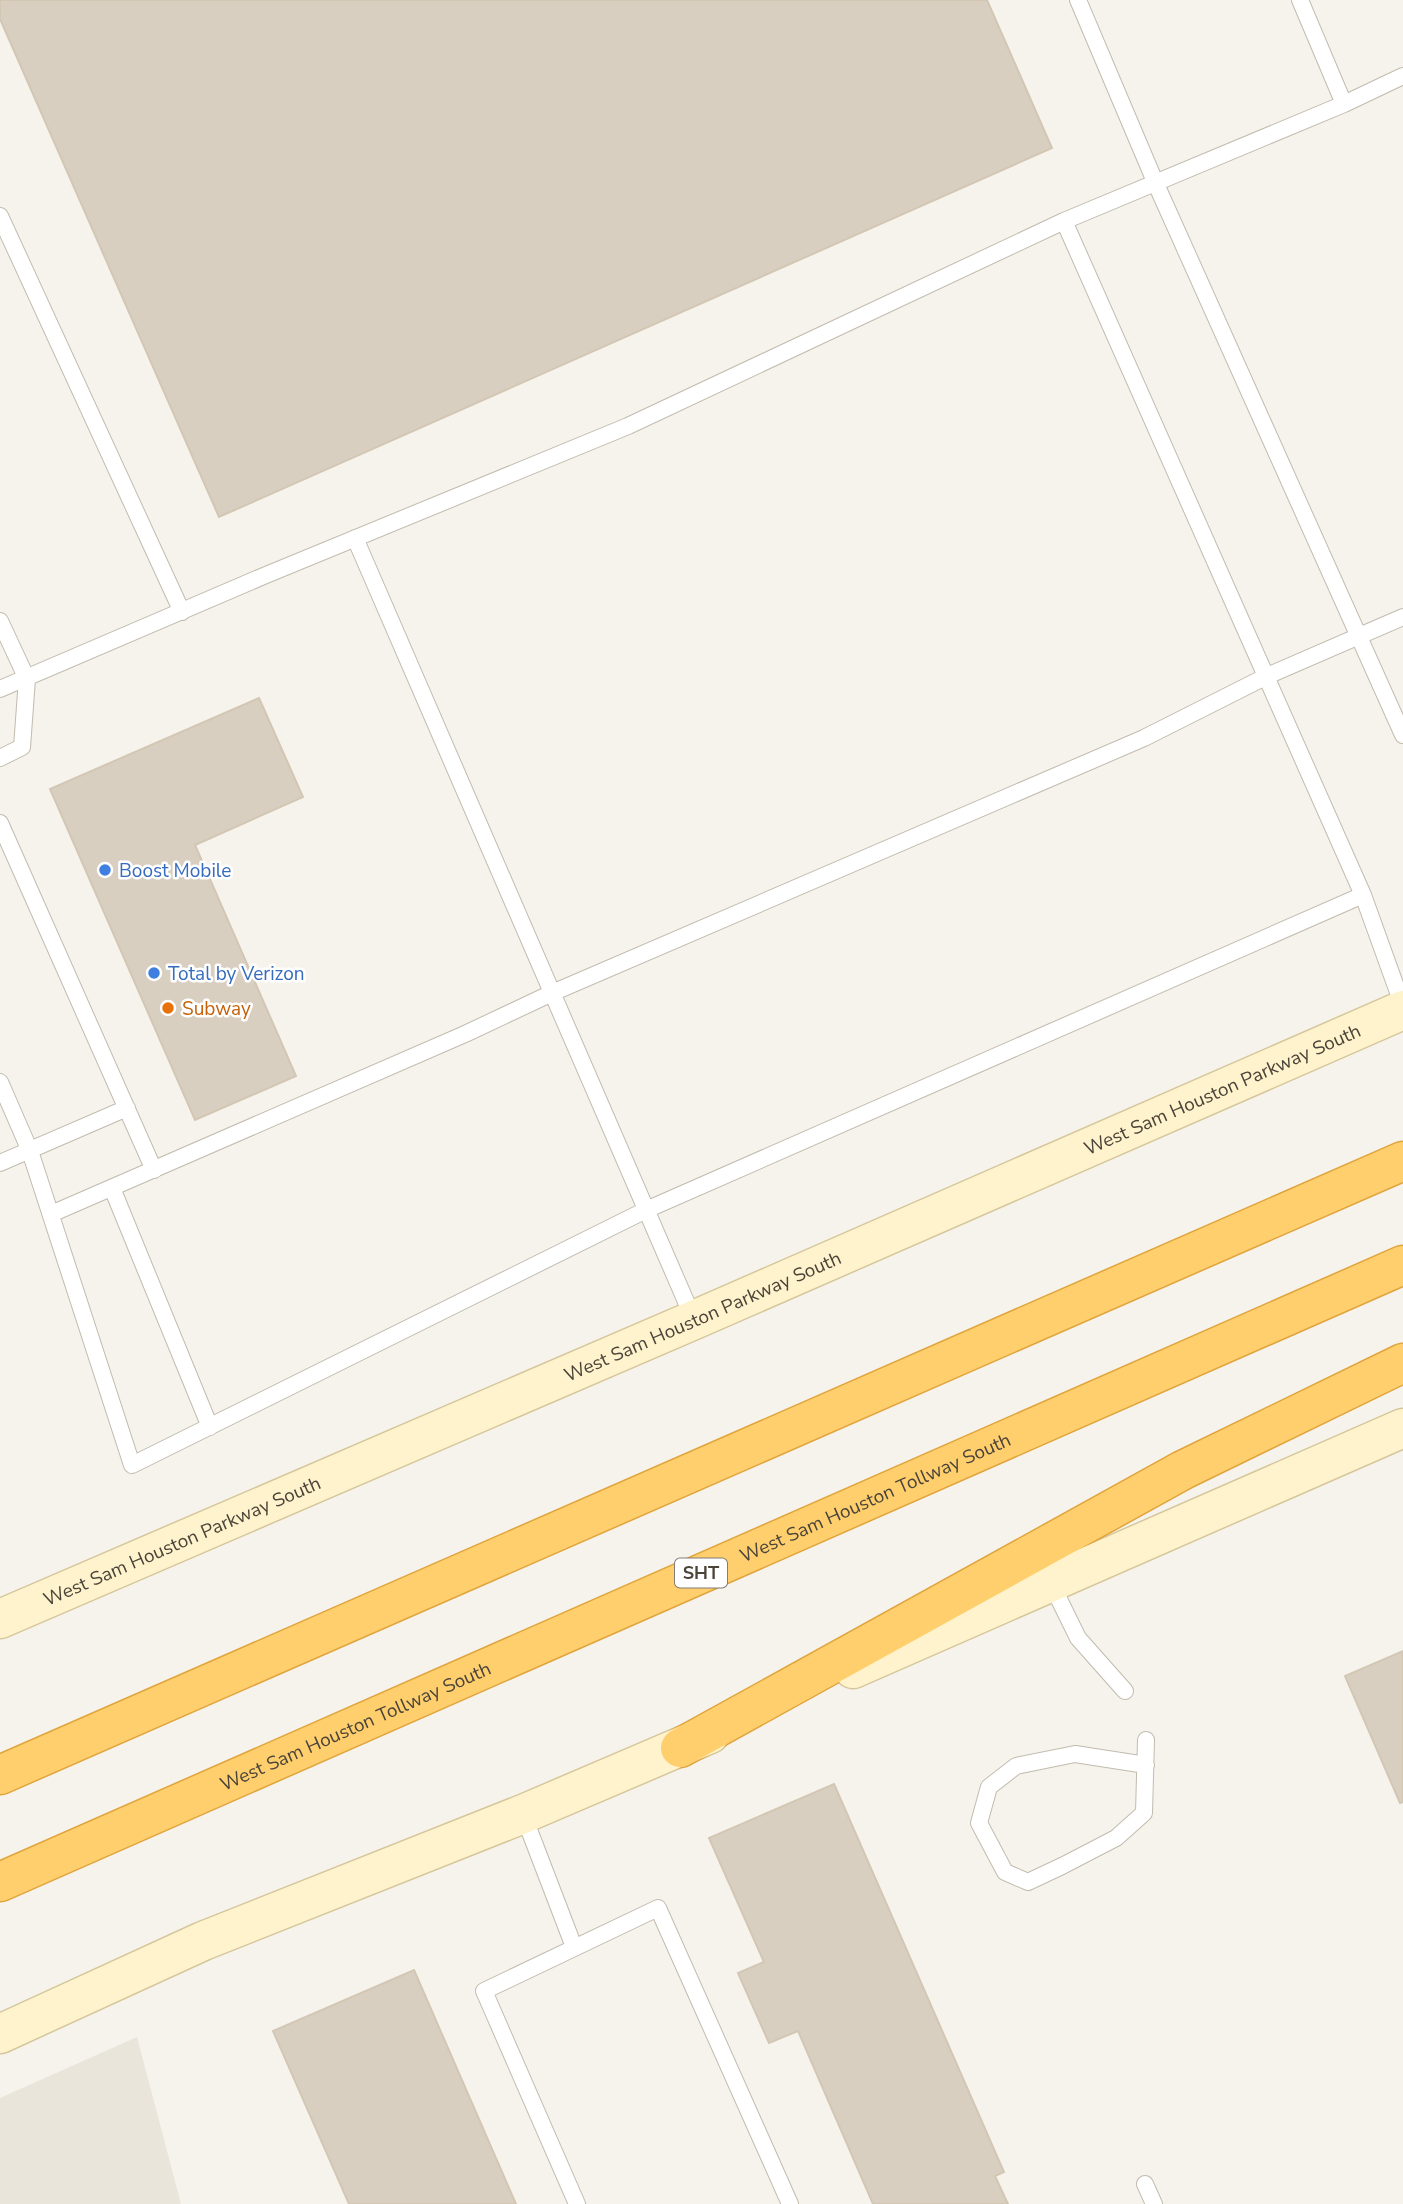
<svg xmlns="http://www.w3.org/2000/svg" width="1403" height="2204" font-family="'Nunito Sans',sans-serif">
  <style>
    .residential { fill: #eae5da }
    .building { fill: #d8cfc1; stroke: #d3c7b4; stroke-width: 2 }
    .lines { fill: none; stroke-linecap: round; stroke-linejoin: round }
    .lane-casing { stroke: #c2bbae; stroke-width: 18 }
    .secondary-casing { stroke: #d6c79b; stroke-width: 41 }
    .highway-casing { stroke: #e0a43c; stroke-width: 41 }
    .lane { stroke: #fff; stroke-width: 16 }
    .secondary { stroke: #fff3cd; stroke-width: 38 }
    .highway { stroke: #ffcf6e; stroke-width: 38 }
    .shop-dot { fill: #3f7fe0; stroke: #fff; stroke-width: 2.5 }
    .food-dot { fill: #e8710a; stroke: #fff; stroke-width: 2.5 }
    .labels { text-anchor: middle; stroke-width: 5; stroke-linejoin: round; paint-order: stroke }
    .shield { fill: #fff; stroke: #817c74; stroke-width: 2 }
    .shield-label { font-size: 18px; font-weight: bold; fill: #4b4439 }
    .shop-label { font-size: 19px; fill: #366cbe; stroke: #fff; text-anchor: start }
    .food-label { font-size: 19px; fill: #c56008; stroke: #fff; text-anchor: start }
    .street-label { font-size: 19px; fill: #4b4439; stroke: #fff }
  </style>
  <rect width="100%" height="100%" fill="#f6f3ec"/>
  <path class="residential" d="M137 2037 181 2204H0V2098Z"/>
  <path class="building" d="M0 0H987L1052 148 219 517 0 19Z
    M259 698 303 797 195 845 296 1076 195 1120 50 789Z
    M1403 1651V1802L1400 1803 1345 1676Z
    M834 1784 1004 2172 995 2176 1008 2204H873L798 2031 769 2043 738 1973 764 1962 709 1838Z
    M414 1970 516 2204H349L273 2031Z"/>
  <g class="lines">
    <defs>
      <path id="lane" d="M1078 0 1156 184 1403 735
        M1300 0 1344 104
        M0 216 182 612
        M1064 221 1363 895 1403 1006
        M355 538 694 1320
        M0 621 27 679 22 747 0 758
        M0 689 266 575 628 426 1064 221 1344 104 1403 76
        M0 823 154 1170
        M0 1082 30 1151 132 1465 646 1210 1363 895
        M0 1163 127 1108
        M112 1188 210 1427
        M51 1214 465 1034 552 993 1144 738 1267 676 1403 617
        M1051 1583 1078 1638 1125 1691
        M1146 1740 1144 1813 1116 1838 1062 1866 1028 1882 1005 1872 979 1823 989 1787 1016 1766 1075 1754 1146 1765
        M523 1814 574 1947
        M1145 2184 1154 2204
        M577 2204 484 1991 658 1908 790 2204"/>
      <g id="secondary">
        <path id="s1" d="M0 1619 694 1320 1403 1010"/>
        <path d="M853 1669 1403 1428"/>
        <path d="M0 2034 203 1941 523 1814 710 1734"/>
      </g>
      <g id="highway">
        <path d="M680 1748 1183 1470 1403 1363"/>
        <path d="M0 1775 1403 1161"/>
        <path id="s2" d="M0 1882 1403 1265"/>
      </g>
    </defs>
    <use href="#lane" class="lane-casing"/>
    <use href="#secondary" class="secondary-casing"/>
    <use href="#highway" class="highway-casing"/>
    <use href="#lane" class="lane"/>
    <use href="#secondary" class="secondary"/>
    <use href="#highway" class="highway"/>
  </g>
  <g class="shop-dot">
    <circle cx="105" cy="870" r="7"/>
    <circle cx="154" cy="973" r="7"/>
  </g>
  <circle class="food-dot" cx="168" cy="1008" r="7"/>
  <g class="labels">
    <rect class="shield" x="675" y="1558.5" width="52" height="29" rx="5"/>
    <g class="shield-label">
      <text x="701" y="1579">SHT</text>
    </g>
    <g class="shop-label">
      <text x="119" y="877">Boost Mobile</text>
      <text x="168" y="980">Total by Verizon</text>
    </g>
    <g class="food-label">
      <text x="182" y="1015">Subway</text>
    </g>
    <g class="street-label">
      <text dy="7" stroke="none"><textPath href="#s1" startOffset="1332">West Sam Houston Parkway South</textPath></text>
      <text dy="7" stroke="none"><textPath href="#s1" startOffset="765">West Sam Houston Parkway South</textPath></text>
      <text dy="7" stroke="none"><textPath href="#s2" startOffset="956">West Sam Houston Tollway South</textPath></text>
      <text dy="7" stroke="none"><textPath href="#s1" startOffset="198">West Sam Houston Parkway South</textPath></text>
      <text dy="7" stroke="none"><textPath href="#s2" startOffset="388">West Sam Houston Tollway South</textPath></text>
    </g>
  </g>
</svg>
